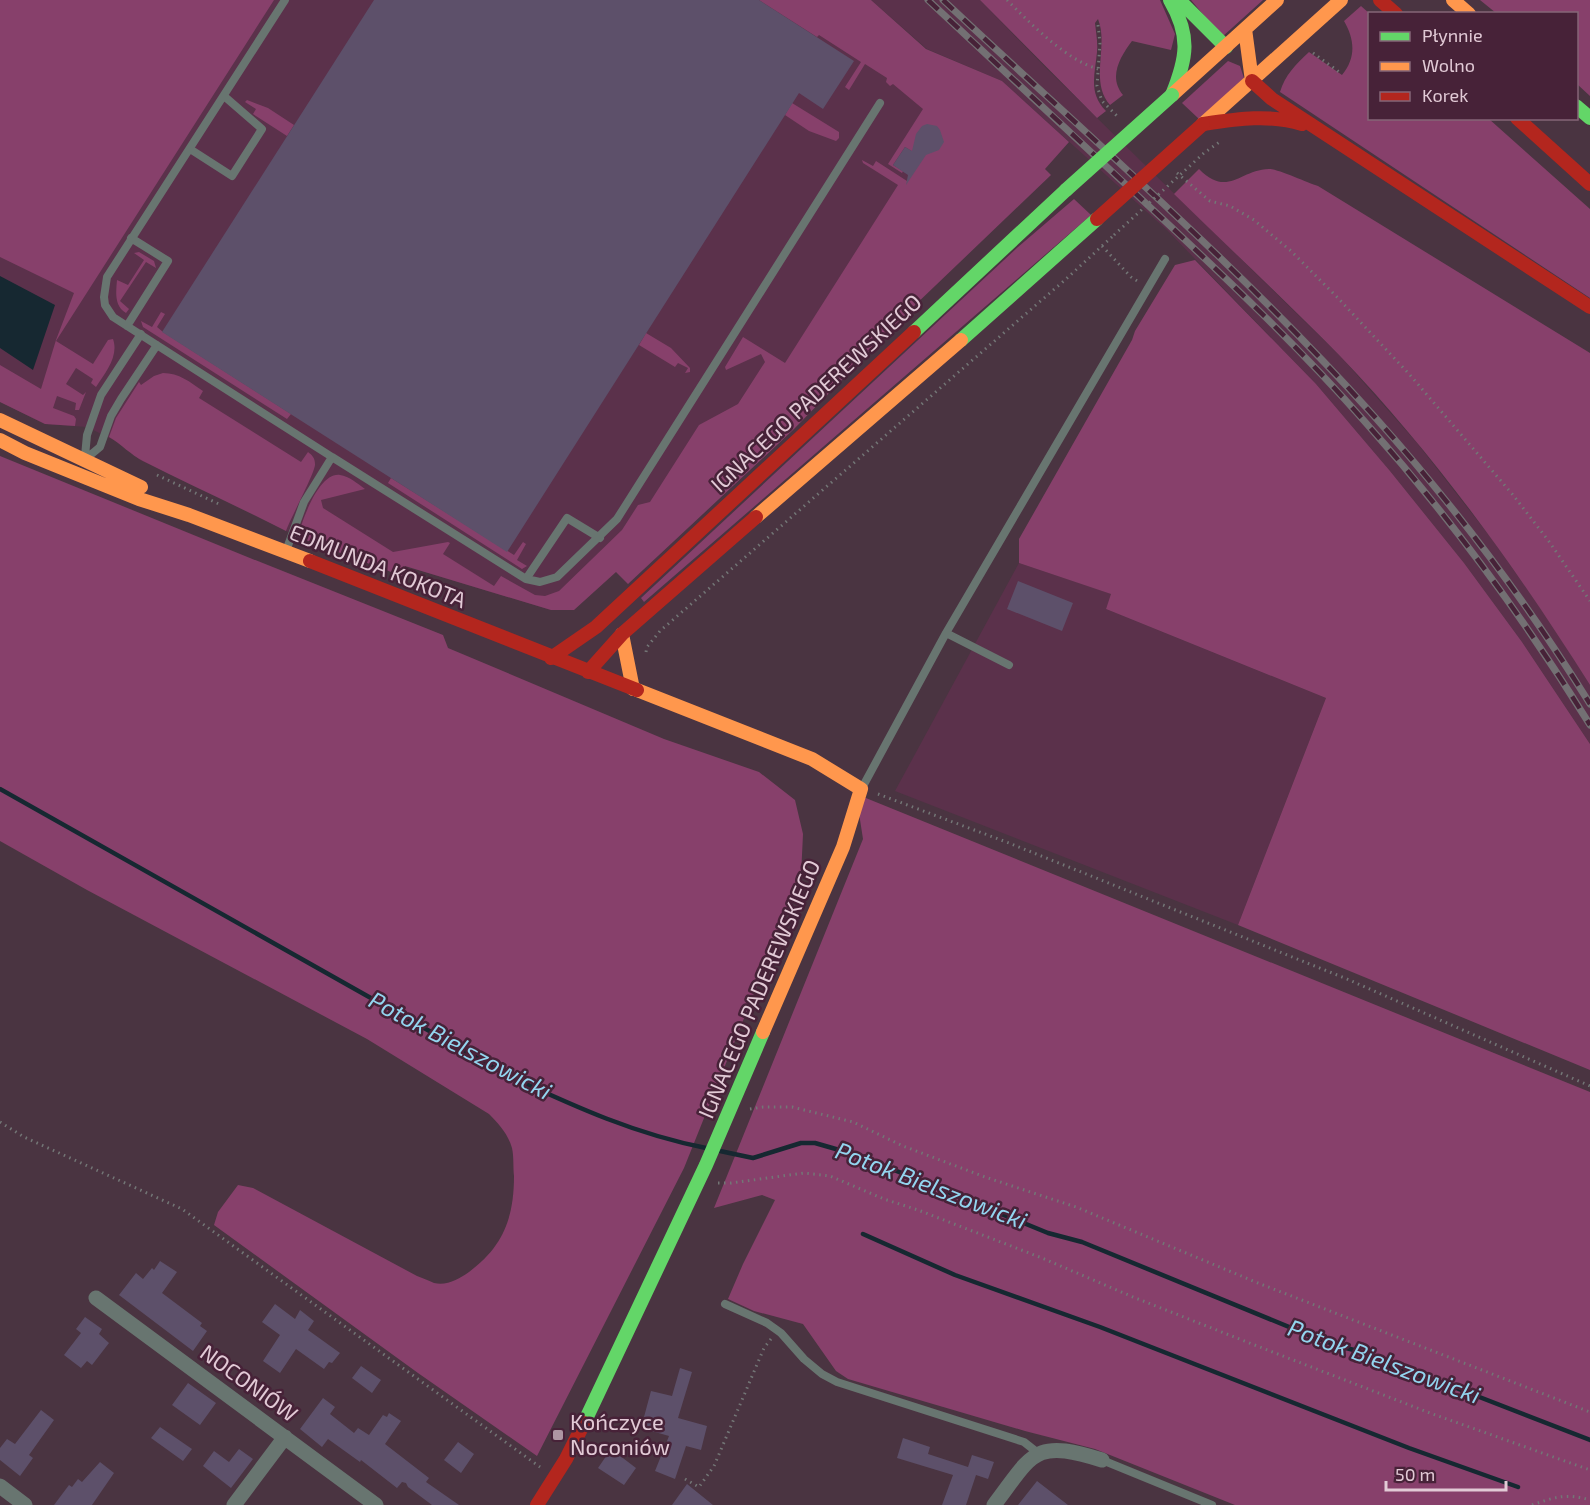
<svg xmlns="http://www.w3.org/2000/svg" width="1590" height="1505" font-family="'Exo 2',sans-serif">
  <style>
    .built { fill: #5b314b }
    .green { fill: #87406b }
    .water { fill: #162831 }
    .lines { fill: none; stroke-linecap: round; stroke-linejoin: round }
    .stream { stroke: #162831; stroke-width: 4.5 }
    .building { fill: #5d506a }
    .path { stroke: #737676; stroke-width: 3; stroke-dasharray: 1.5 4.5; stroke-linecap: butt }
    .lane { stroke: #687570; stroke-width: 8 }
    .street { stroke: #687570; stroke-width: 15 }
    .fast { stroke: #63d668; stroke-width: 14 }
    .slow { stroke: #ff974d; stroke-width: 14 }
    .jam { stroke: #b3261e; stroke-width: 14 }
    .rail-casing { stroke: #737073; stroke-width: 7 }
    .rail { stroke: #472238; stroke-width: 4.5; stroke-dasharray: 14; stroke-linecap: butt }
    .path-bridge { stroke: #737676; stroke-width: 3; stroke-dasharray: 1.5 4.5; stroke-linecap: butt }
    .fast-bridge { stroke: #63d668; stroke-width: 14 }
    .jam-bridge { stroke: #b3261e; stroke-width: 14 }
    .poi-dot { fill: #ad96a2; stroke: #472238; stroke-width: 2 }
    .labels { text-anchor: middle; stroke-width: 5; stroke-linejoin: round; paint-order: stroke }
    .street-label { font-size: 22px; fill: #e2cad6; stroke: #472238 }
    .poi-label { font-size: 22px; fill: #e2cad6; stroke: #472238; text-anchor: start }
    .water-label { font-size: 24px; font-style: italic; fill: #93d5ef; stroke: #472238 }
  </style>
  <rect width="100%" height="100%" fill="#4a3441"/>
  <path class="built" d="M0 0H844L1023 116 551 610 405 566 402 576 298 537 222 498 140 460 120 443 87 427 45 424 0 402Z
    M871 0H980L1046 68 1341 357 1417 443 1491 538 1551 623 1590 685V744L1522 642 1464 563 1390 471 1316 384 1167 230 1002 81 927 49Z
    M1019 563 1112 594 1106 609 1326 698 1238 925 895 791Z"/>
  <path class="green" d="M0 0H274L56 341 93 364 108 340 113 339C119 356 106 372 96 387L91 383 93 379 76 368 66 384 83 395 86 392 79 410H75L76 403 57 396 53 408 74 416 76 419 75 426 45 424 0 402V365L41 389 56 340 74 293 0 257Z
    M759 0H871L926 49 1002 81 1069 142 1045 169 1051 175 912 308 794 429 628 584 616 572 574 610H551L405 566 402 576 298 537C302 520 319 472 340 475 349 476 358 484 365 489L321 500 323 508 393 552 448 542 450 543 443 554 494 586 501 576 535 595 545 596 559 591 622 530 638 505 650 502 699 425 738 404 765 362 761 354 726 370 725 367 743 337 785 363 898 185 863 163 862 160 873 166 876 161 907 181 923 158 905 147 893 165 903 171 902 173 888 164 923 109 893 84 890 86 886 82 887 78 865 64 849 90 845 87 861 62 819 35 817 37Z
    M980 0H1160L1175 34 1171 50 1132 41C1120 57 1108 77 1123 95L1110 105C1089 81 1109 46 1098 19L1095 23C1096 32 1098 43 1097 52 1095 74 1088 93 1106 111L1097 118Z
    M1191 0H1263L1222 37Z
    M1480 0H1590V96L1577 84 1576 14 1496 13Z
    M1361 6 1370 14V118L1489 119 1590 209V298L1280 92C1285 75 1296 64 1309 52L1342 75C1356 58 1355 40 1344 21Z
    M1228 61 1240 66 1244 78 1199 119 1182 103Z
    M247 100 268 108 294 125 287 136 253 114 256 109 245 102Z
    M792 103 839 132V138L836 141 809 131 785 115Z
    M1199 169C1228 198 1239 170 1269 169 1278 169 1308 183 1318 186L1590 353V685C1517 569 1435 455 1340 356 1286 301 1229 248 1174 194Z
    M1074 199 1091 215 644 602 641 598 1018 247Z
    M139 252 154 261 156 268 146 262 120 301 129 309 126 313C114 306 116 292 117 280L128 285 144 260 134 253Z
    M1195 260 1316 384 1390 471 1464 563 1522 642 1590 744V1070L1238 925 1326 698 1106 609 1111 594 1019 563V539L1132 340 1135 331 1175 265Z
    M161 312 165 314 157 327 163 332 291 414 287 419 143 327 141 321 152 327Z
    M646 333 671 348 690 368V372L685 373 688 368 678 363 675 367 639 345Z
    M163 373C179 373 190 382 203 391L199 398 301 462 308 452C312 455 315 458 315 464 316 471 290 519 286 531 239 507 190 485 143 461 131 455 121 444 109 437L116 418 139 382 141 385 154 376Z
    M0 456 245 556 443 635 448 648 664 739 759 772 795 800 803 834 801 876 684 1168 537 1456 418 1373 214 1225 218 1212 238 1185 253 1188 417 1276C423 1278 429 1281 434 1283 447 1286 459 1279 469 1272 503 1247 514 1218 514 1176 513 1167 514 1157 512 1148 508 1134 499 1124 489 1114L367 1039 87 890 0 841Z
    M391 478 514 555 523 542 526 544 517 560 527 566 522 569 388 483Z
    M856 794 1590 1092V1505H1235L1095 1449 1025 1431 848 1379 836 1371 803 1324 754 1311 728 1299 743 1264 775 1200 762 1195 714 1208 863 839Z"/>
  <path class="water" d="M0 276 55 305 33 370 0 348Z"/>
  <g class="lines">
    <path class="stream" d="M0 789 511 1077C576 1107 635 1134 706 1148
      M720 1151 753 1158 801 1143H815L860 1156 1048 1233 1082 1242 1311 1336 1338 1346 1370 1354 1385 1366 1451 1386 1590 1440
      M863 1234 955 1275 1100 1327 1409 1448 1518 1487"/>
  </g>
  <path class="building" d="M374 0H759L854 61 823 109 799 93 507 552 162 332Z
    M927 124 937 126 940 130 944 142 939 150 926 155 906 185 908 175 893 165 905 147 912 151 916 134 922 126Z
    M1018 581 1073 603 1062 631 1007 609Z
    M160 1261 177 1272 162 1293 202 1323 200 1326 207 1331 193 1351 119 1295 136 1273 143 1279 152 1268 154 1270Z
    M275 1304 295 1319 300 1310 314 1321 308 1330 340 1353 332 1363 329 1362 324 1369 296 1349 280 1373 263 1361 280 1335 262 1322Z
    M85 1317 102 1329 99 1334 109 1343 92 1365 87 1361 81 1368 64 1355 81 1333 76 1329Z
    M361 1366 381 1380 372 1393 352 1378Z
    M680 1368 692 1372 678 1418 707 1426 701 1450 686 1446 675 1479 655 1471 669 1436 641 1428 651 1391 672 1396Z
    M188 1383 216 1403 200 1425 172 1405Z
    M323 1398 335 1407 330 1414 354 1433 358 1428 369 1435 383 1415 387 1417 389 1413 401 1421 385 1444 429 1478 426 1482 459 1505H432L408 1487 406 1483 402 1482 397 1488 361 1460 360 1462 328 1439 322 1447 300 1429Z
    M41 1410 54 1420 29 1455 33 1458 20 1476 0 1460V1448L7 1439 15 1444Z
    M160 1427 192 1449 183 1461 151 1438Z
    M903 1438 930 1447 928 1454 968 1467 972 1455 994 1462 988 1479 976 1475 966 1505H942L953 1475 897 1458Z
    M458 1442 474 1454 461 1473 444 1460Z
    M239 1449 253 1459 231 1488 203 1466 214 1451 229 1462Z
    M611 1449 636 1468 624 1485 598 1468Z
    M100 1462 114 1473 92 1505H54L69 1485 72 1487 78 1479 82 1482Z
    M1037 1481 1068 1505H1018Z
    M687 1484 713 1505H672Z"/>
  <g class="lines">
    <path class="path" d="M1007 0C1030 23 1066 60 1098 69
      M1098 25 1100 43 1097 86 1102 101 1118 117
      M1313 53 1342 74
      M1177 173 1210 201 1230 206 1254 220 1291 251 1337 297 1410 375 1513 495 1548 540 1590 601
      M1102 246 1131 277 1139 282
      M157 475 221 505
      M646 652 647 647 660 631 1066 279 1114 235
      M878 794 1009 843 1347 979 1590 1086
      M750 1109 763 1107H792L853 1122 903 1146 985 1177 1076 1207 1258 1283 1590 1412
      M0 1122 24 1137 182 1209 540 1467
      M718 1183H731L804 1173 830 1176 884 1199 918 1210 1042 1258 1133 1297 1252 1344 1430 1413 1590 1470
      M685 1479 699 1487 714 1466 764 1348 771 1339
      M1532 1505C1555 1497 1566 1493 1590 1500"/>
    <path class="lane" d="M285 0 107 277 104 297 105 305 113 317 332 457 304 502 286 551
      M190 149 232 176 262 129 224 96
      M127 326 168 261 131 238
      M85 456 87 435 101 395 141 334
      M88 457 100 447 111 416 121 399 157 345
      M332 457 526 579 540 582 557 577 617 519 880 103
      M526 579 567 518 600 538
      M946 633 1009 665
      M862 788 946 633 1165 259
      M725 1304 767 1323 781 1333 804 1359 822 1374 837 1382 1024 1442 1038 1453
      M1102 1460 1212 1505"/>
    <path class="street" d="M96 1298 376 1505
      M0 1486 25 1505
      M234 1505 285 1437
      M994 1505C1033 1454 1033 1438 1102 1460"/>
    <path class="fast" d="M1170 0C1191 36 1187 58 1172 95
      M1179 0 1226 47
      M1576 106 1590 118
      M914 332 1066 190
      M961 340 1097 219
      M584 1423 706 1165 763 1032"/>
    <path class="slow" d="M1453 0 1469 14
      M1245 29 1252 81
      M1173 94 1277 0
      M1203 124 1341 0
      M0 420 141 487
      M0 440 25 453 139 499 189 515 310 561
      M756 517 961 340
      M622 634 633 689
      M637 690 812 759 861 789 843 847 763 1032"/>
    <path class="jam" d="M1380 0 1396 14
      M1252 81 1272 99 1590 307
      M1517 118 1590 184
      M1203 124C1237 119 1269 114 1302 124
      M310 561 637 690
      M551 658 596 627 914 332
      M588 672 622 634 756 517
      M537 1505 566 1459 584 1423"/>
    <defs>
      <path id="rail" d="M928 0C1003 70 1078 139 1152 209 1226 278 1299 347 1366 423 1450 517 1524 618 1590 725
        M943 0C1088 136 1240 267 1373 415 1453 504 1527 602 1590 704"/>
    </defs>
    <use href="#rail" class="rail-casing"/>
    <use href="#rail" class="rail"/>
    <path class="path-bridge" d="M1114 235 1204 153 1221 141"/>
    <path class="fast-bridge" d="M1066 190 1172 95"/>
    <path class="jam-bridge" d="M1097 219 1203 124"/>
  </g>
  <rect class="poi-dot" x="552" y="1429" width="12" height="12" rx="3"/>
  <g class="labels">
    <g class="street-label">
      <text transform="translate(816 393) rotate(-43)" y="8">IGNACEGO PADEREWSKIEGO</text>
      <text transform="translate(378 566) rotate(22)" y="8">EDMUNDA KOKOTA</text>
      <text transform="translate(759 989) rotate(-67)" y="8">IGNACEGO PADEREWSKIEGO</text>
      <text transform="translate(249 1383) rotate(36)" y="8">NOCONIÓW</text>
    </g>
    <g class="poi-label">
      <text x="570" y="1430">Kończyce<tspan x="570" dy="25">Noconiów</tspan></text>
    </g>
    <g class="water-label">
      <text transform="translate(460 1046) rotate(28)" y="8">Potok Bielszowicki</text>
      <text transform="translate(931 1186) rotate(21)" y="8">Potok Bielszowicki</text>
      <text transform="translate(1384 1362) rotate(20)" y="8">Potok Bielszowicki</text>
    </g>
  </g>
  <rect x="1368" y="12" width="210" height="108" fill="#472238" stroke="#856577" stroke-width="1.5"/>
  <rect x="1380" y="32" width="30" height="9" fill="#63d668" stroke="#856577" stroke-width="1.5"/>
  <text x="1422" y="42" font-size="18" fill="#e2cad6">Płynnie</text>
  <rect x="1380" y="62" width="30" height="9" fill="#ff974d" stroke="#856577" stroke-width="1.5"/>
  <text x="1422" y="72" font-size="18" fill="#e2cad6">Wolno</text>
  <rect x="1380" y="92" width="30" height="9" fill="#b3261e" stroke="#856577" stroke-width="1.5"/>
  <text x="1422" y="102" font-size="18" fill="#e2cad6">Korek</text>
  <path d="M1386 1481v9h120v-9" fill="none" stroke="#e2cad6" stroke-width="3"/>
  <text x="1395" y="1481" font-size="18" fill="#e2cad6" stroke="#472238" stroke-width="4.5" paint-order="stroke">50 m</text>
</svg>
